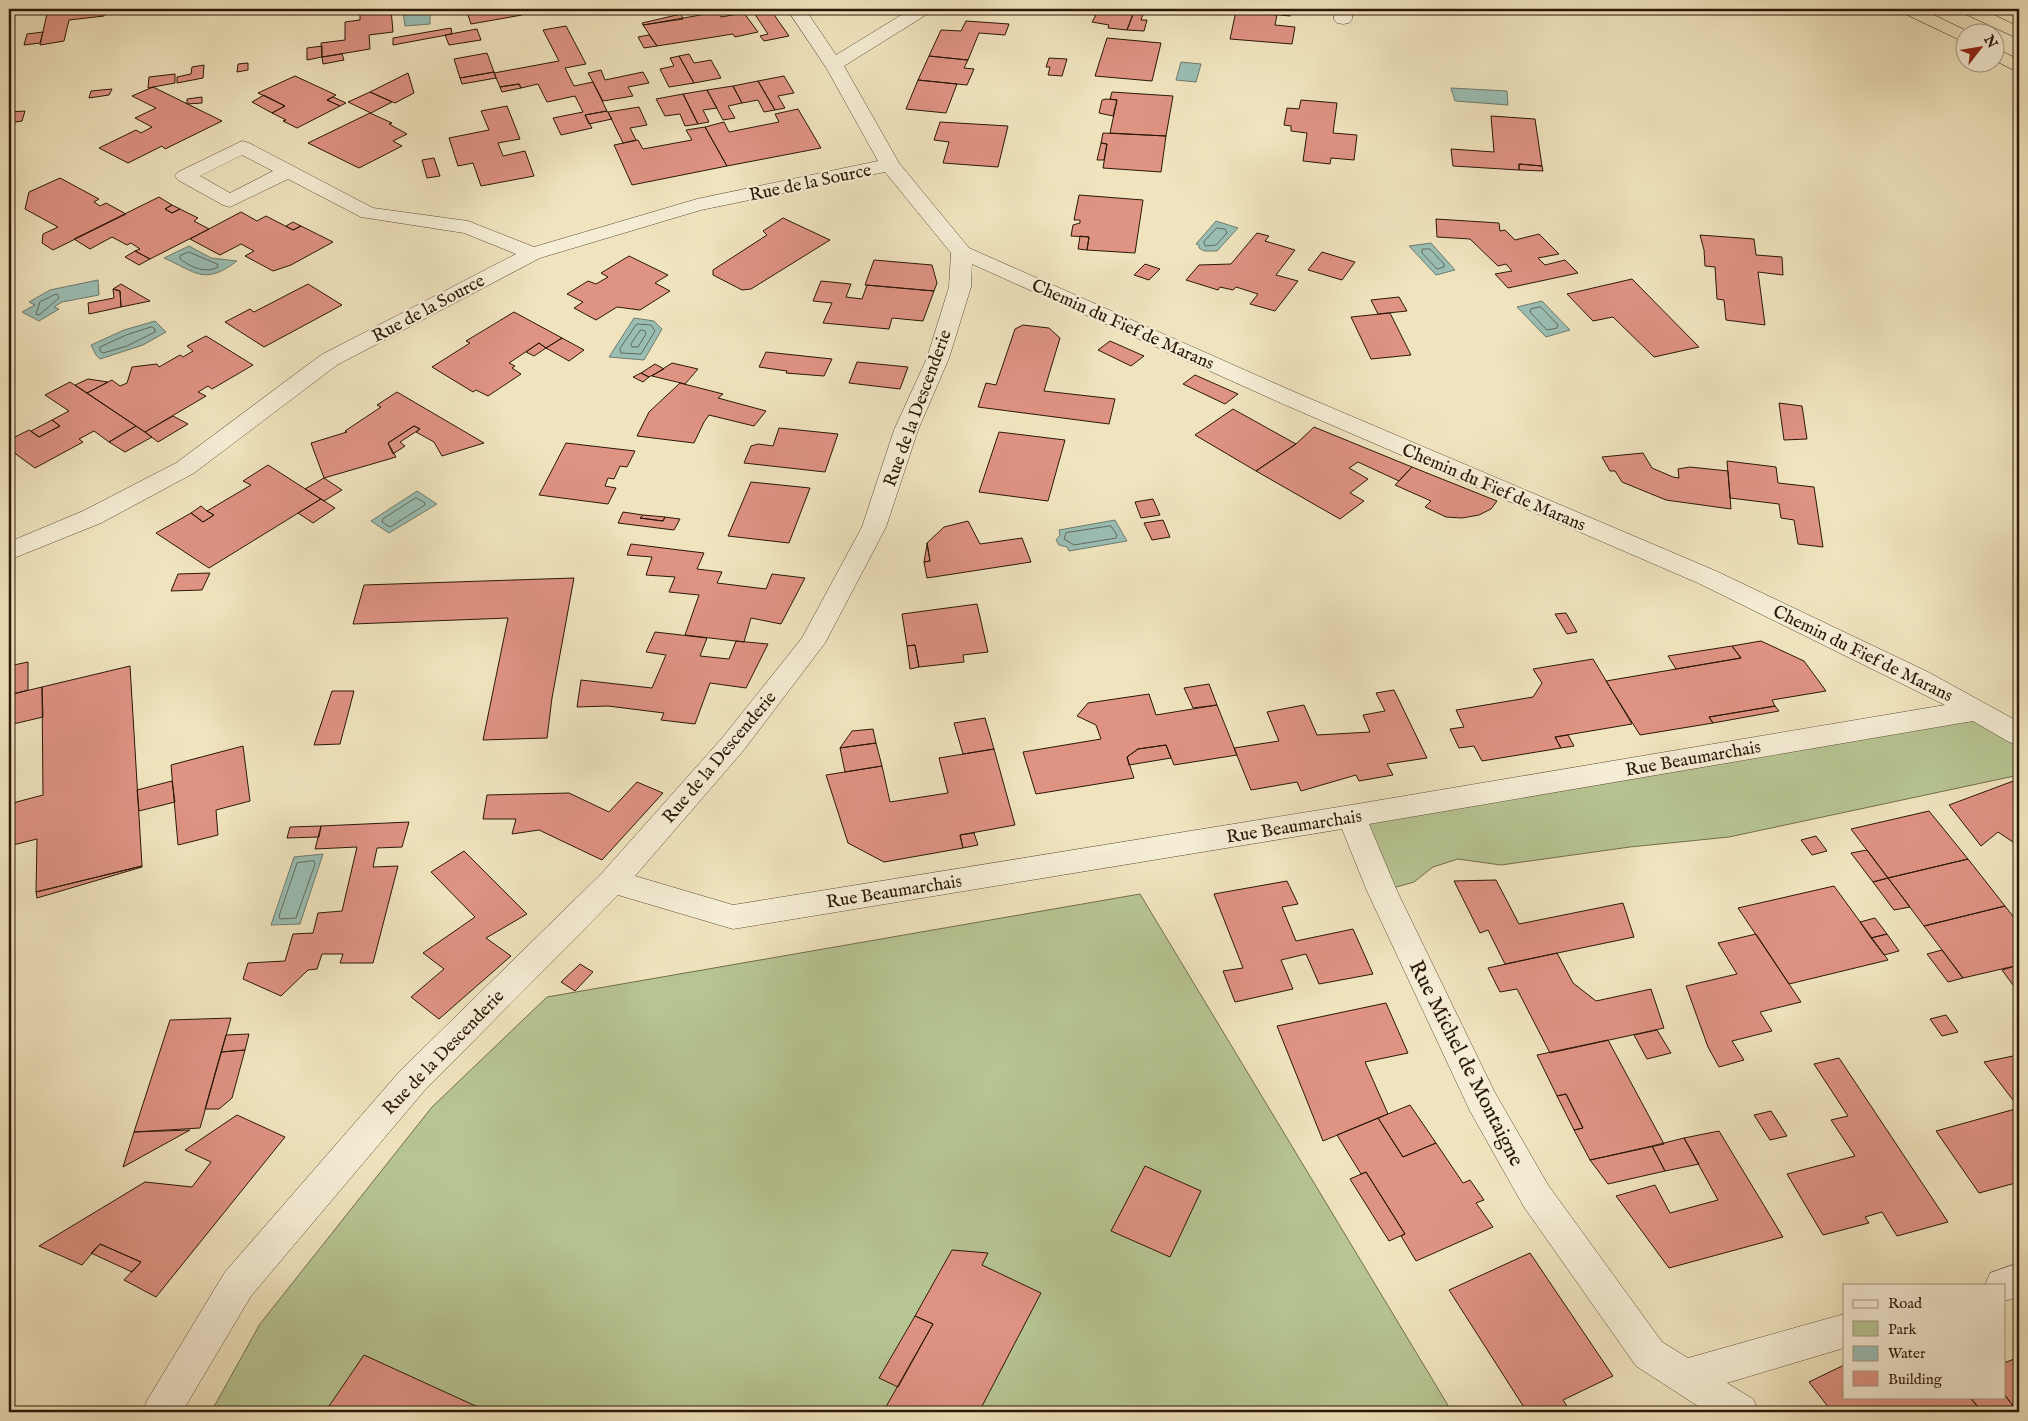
<svg xmlns="http://www.w3.org/2000/svg" width="2028" height="1421" font-family="'IM FELL English',serif">
  <style>
    .green { fill: #b7c593; stroke: #716e4c }
    .water { fill: #9abeb4; stroke: #6e7b6e }
    .lines { fill: none; stroke-linecap: round; stroke-linejoin: round }
    .shore { stroke: #626a5d; stroke-width: 1 }
    .building { fill: #df9383; stroke: #2b1706 }
    .service-casing { stroke: #5c4a34; stroke-width: 1 }
    .minor-casing { stroke: #5c4a34; stroke-width: 1 }
    .trunk-casing { stroke: #2b1706; stroke-width: 1 }
    .service { fill: #f5edd5; fill-rule: evenodd }
    .minor { fill: #f5edd5; fill-rule: evenodd }
    .trunk { fill: #f0e4be; fill-rule: evenodd }
    .labels { text-anchor: middle; stroke-width: 4.5; stroke-linejoin: round; paint-order: stroke }
    .street-label { font-size: 18px; fill: #2b1706; stroke: #f5edd5 }
    .near-street-label { font-size: 21px; fill: #2b1706; stroke: #f5edd5 }
  </style>
  <rect width="100%" height="100%" fill="#f0e4be"/>
  <filter id="stains"><feTurbulence type="fractalNoise" baseFrequency=".004" numOctaves="4"/><feColorMatrix values="0 0 0 0 .2 0 0 0 0 .09 0 0 0 0 .02 0 0 0 .5 -.17"/></filter>
  <radialGradient id="worn" r=".72"><stop offset=".6" stop-color="#630" stop-opacity="0"/><stop offset="1" stop-color="#630" stop-opacity=".3"/></radialGradient>
  <path class="green" d="M1977 710 2019 737V775L1729 837 1630 847 1501 865 1458 859 1433 867 1414 882 1382 891 1351 816Z
    M1140 894 1452 1412H211L260 1324 432 1107 547 997Z"/>
  <path class="water" d="M419 9H430V24L405 26 403 11Z
    M1181 62 1201 64 1196 82 1176 80Z
    M1451 88 1507 91 1508 105 1455 101Z
    M1216 221 1238 228 1217 251H1204L1199 248V245L1196 244Z
    M1431 243 1455 270 1436 275 1409 246Z
    M189 246 211 258 237 261C204 286 196 272 164 258Z
    M98 280 99 295 62 302 54 307 59 309 39 321 22 312 35 305 29 302 50 290Z
    M1542 301 1570 330 1546 337 1517 307Z
    M634 318 654 321 662 329 644 360 609 357Z
    M155 321 166 332 143 345 100 359 96 355 91 345 124 330Z
    M417 491 437 504 389 533 371 521Z
    M1115 520 1127 541 1069 551 1067 547 1059 545 1056 540 1060 535 1059 530Z
    M323 854 300 924 271 925 294 857Z"/>
  <g class="lines">
    <path class="shore" d="M1217 228 1225 229 1227 233 1216 245 1205 246 1204 242Z
      M1423 249H1430L1444 264V267L1437 269 1422 253Z
      M189 252 217 264 218 267C205 274 191 267 180 259V256Z
      M57 294 59 298 39 315 36 314 40 302Z
      M1541 307 1558 325 1557 328 1547 330 1530 312 1531 309Z
      M637 324 651 325 655 331 641 354 621 353 620 349Z
      M152 327 155 329V332L127 346 103 353 100 351V347L126 335Z
      M641 330 645 331 646 334 638 347H632L631 344Z
      M416 498 424 502 425 505 390 527 382 522 383 519Z
      M1111 526 1117 535 1116 538 1074 545 1064 539 1066 533Z
      M314 861 315 864 296 918 280 919 279 916 297 863Z"/>
  </g>
  <path class="building" d="M48 9H105L104 16 69 20 64 41 40 45Z
    M360 9H391L393 32 369 35 370 49 322 57 321 43 345 40V22L360 20Z
    M466 9H520L522 15 471 24Z
    M760 9H770L789 36 764 41 760 36 768 34 752 10Z
    M1058 9H1135L1127 30 1108 28 1109 25 1092 22 1096 15Z
    M1135 9H1145L1141 20H1147L1144 31 1127 30Z
    M1262 9H1291L1290 16 1261 13Z
    M1236 11 1277 15 1275 25 1295 27 1292 44 1230 39Z
    M718 12 721 17 744 13 758 32 735 37 733 34 657 46 643 25Z
    M681 14 683 19 643 25 642 23Z
    M966 21 1009 24 1005 35 979 33 968 60 929 56 941 30 961 31Z
    M566 26 586 64 565 68 574 86 593 82 607 111 585 115 592 128 561 135 553 118 583 112 575 96 547 102 538 84 521 88 519 84 500 87 494 73 559 61 543 30Z
    M451 28 452 34 393 45V38Z
    M477 29 481 40 449 45 445 35Z
    M43 32 40 43 24 45 27 34Z
    M649 35 657 46 644 48 638 37Z
    M1107 38 1161 43 1152 81 1095 76Z
    M322 46V57L307 60V48Z
    M487 53 494 72 460 78 454 59Z
    M342 54 344 60 323 64 322 57Z
    M689 54 694 63 711 60 721 78 694 83 679 56Z
    M679 56 694 83 669 87 660 69 674 66 670 58Z
    M929 56 968 60 964 68 974 69 967 85 918 80Z
    M1049 58 1067 59 1062 76 1048 75 1050 67H1046Z
    M248 63V70L237 72 238 64Z
    M204 65 203 78 177 83V77L191 74 192 67Z
    M601 70 605 80 643 72 649 83 628 87 633 96 603 101 588 73Z
    M494 72 496 78 462 84 460 78Z
    M408 73 414 93 395 103 370 92Z
    M175 74V83L148 88 149 77Z
    M295 76 336 95 327 100 340 106 297 128 283 121 286 120 272 113 285 106 258 93Z
    M784 76 794 93 778 96 785 108 775 110 758 81Z
    M918 80 957 84 946 113 906 109Z
    M758 81 775 110 764 112 758 100 742 103 733 86Z
    M519 84 521 88 502 92 500 87Z
    M733 86 742 103 728 106 735 118 723 120 707 90Z
    M153 87 222 121 165 149 162 146 128 163 99 148 136 130 141 133 152 127 135 118 156 108 132 96Z
    M112 89 109 95 89 98 91 91Z
    M707 90 717 108 703 110 709 122 698 124 683 94Z
    M370 92 392 102 371 113 348 102Z
    M1112 92 1173 96 1166 136 1110 133 1117 100 1110 99Z
    M683 94 698 124 685 126 680 114 665 116 656 99Z
    M264 95 285 106 272 113 252 102Z
    M202 97V103L187 104V99Z
    M333 97 346 103 340 106 327 100Z
    M1106 99 1117 100 1113 116 1099 113 1102 100Z
    M1301 100 1337 103 1333 133 1357 135 1354 160 1331 158 1330 164 1303 161 1307 133 1291 131V126L1284 125 1287 108 1299 109Z
    M507 106 520 139 498 143 503 156 525 151 534 176 481 186 473 163 458 166 449 138 489 130 481 111Z
    M639 107 647 125 630 128 636 140 623 143 608 112Z
    M798 109 821 148 727 166 705 127 724 122 729 132 779 122 775 114Z
    M25 111 22 121 9 123V112Z
    M607 111 612 119 589 124 585 115Z
    M370 113 392 123 389 124 407 134 393 141 402 146 359 168 308 143Z
    M1491 116 1535 119 1542 166 1519 164V170L1453 166 1451 149 1494 152Z
    M940 122 1008 126 998 167 943 163 949 142 934 140Z
    M705 127 727 166 632 185 614 145 638 140 643 149 692 140 686 130Z
    M1103 133 1166 136 1161 172 1103 168 1107 144 1101 143Z
    M1101 143 1107 144 1104 160H1097Z
    M434 158 440 176 427 178 422 160Z
    M1519 164 1542 166 1543 171 1519 170Z
    M60 178 99 199 94 202 100 206 106 203 126 214 53 250 42 243 43 234 58 227 25 209 29 192Z
    M1079 195 1143 200 1135 253 1087 250 1089 237 1071 236 1073 225 1080 223V220H1074Z
    M159 197 172 205 165 209 172 213 180 209 198 218 194 221 209 229 150 259 135 251 140 249 131 243 127 245 112 237 90 249 74 239Z
    M172 205 180 209 172 213 165 209Z
    M241 212 257 221 266 216 293 230 301 226 333 242 291 265 273 271 245 256 254 251 241 244 220 255 190 239Z
    M783 218 830 240 751 289 742 290 713 275V270L767 235 763 231Z
    M1436 219 1499 223 1500 231 1505 230 1515 240 1539 234 1559 254 1538 258 1545 265 1565 260 1578 273 1508 288 1495 274 1512 271 1506 264 1498 266 1470 239 1437 237Z
    M293 222 301 226 293 230 286 226Z
    M1257 233 1269 236 1265 241 1295 250 1276 275 1298 281 1275 311 1250 304 1258 294 1236 287 1233 290 1220 287 1218 290 1186 280 1199 265 1231 264Z
    M1700 235 1754 239 1756 255 1782 257 1783 275 1758 272 1765 325 1726 320 1724 300 1717 299 1715 267 1705 266 1704 250Z
    M1080 236 1089 237 1087 250 1078 249Z
    M135 251 150 259 139 265 125 257Z
    M1322 252 1355 262 1342 280 1308 270Z
    M629 256 668 275 655 283 670 291 640 310 617 307 596 320 574 308 583 302 567 294 588 281 596 284 608 277 601 273Z
    M874 260 932 265 937 283 934 291 865 285Z
    M1145 264 1160 269 1149 280 1134 275Z
    M1632 279 1699 347 1654 357 1613 317 1593 321 1567 294Z
    M821 281 851 284 846 297 862 299 867 285 934 291 923 321 892 318 889 329 823 323 832 303 813 301Z
    M121 284 150 301 121 307 120 291 113 289Z
    M308 284 342 305 264 347 225 322 250 309 254 312Z
    M113 289 120 291 121 307 89 314 88 303 114 298Z
    M1399 297 1407 311 1378 314 1371 300Z
    M514 312 562 338 546 348 539 343 509 363 515 366 512 368 521 374 488 396 476 390 473 392 432 367 470 343 466 341Z
    M1390 313 1411 355 1371 359 1351 317Z
    M1023 325 1049 328 1060 338 1044 391 1115 399 1109 424 978 407 986 383 996 385 1015 329Z
    M206 336 253 365 212 389 208 386 198 392 206 396 145 432 87 393 112 380 120 386 127 383 132 367 157 364 159 367 180 355 183 357 193 351 187 346Z
    M562 338 584 350 569 361 546 348Z
    M1110 341 1144 356 1131 366 1098 350Z
    M539 343 546 348 534 356 526 352Z
    M766 352 832 359 824 376 786 373 787 371 759 367Z
    M857 362 908 367 900 389 849 383Z
    M672 363 698 369 685 384 652 376Z
    M655 364 664 369 649 377 641 373Z
    M641 373 649 377 643 382 633 377Z
    M1195 375 1238 394 1225 404 1183 384Z
    M88 379 108 382 87 393 75 385Z
    M70 382 136 426 109 442 94 431 79 439 83 442 35 468 9 449V440L29 430 39 437 60 426 52 420 69 411 45 395Z
    M680 383 723 394 718 398 766 411 754 426 709 415 704 422 694 443 637 436 649 412Z
    M397 392 484 443 442 456 434 442 416 432 420 429 414 426 388 443 396 457 324 478 311 443 347 432 345 431 381 407 377 405Z
    M1779 403 1802 406 1807 439 1784 440Z
    M1233 409 1296 444 1256 471 1195 435Z
    M173 416 188 424 158 442 145 432Z
    M52 420 60 426 39 437 31 431Z
    M136 426 152 437 125 452 109 442Z
    M414 426 420 429 400 442 405 446 393 454 388 443Z
    M1314 427 1412 467 1399 481 1358 462 1349 468 1368 479 1350 493 1364 501 1340 519 1256 471 1296 444Z
    M779 428 838 434 825 472 744 463 751 446 758 444 773 446Z
    M999 432 1065 440 1048 501 979 492Z
    M566 443 635 451 627 467 620 466 614 479 608 478 605 486 616 488 608 504 539 495Z
    M1643 453 1652 468 1673 477 1679 478 1678 469 1690 467 1728 471 1731 509 1666 500 1622 482 1615 471H1610L1602 457Z
    M1727 461 1776 467 1778 483 1814 487 1823 547 1798 544 1794 520 1781 518 1779 504 1730 498Z
    M268 465 321 499 209 568 156 533 191 513 203 522 214 515 207 511 251 485 243 481Z
    M1412 467 1497 501 1491 509 1479 515 1462 518 1446 517 1425 507 1431 501 1395 485Z
    M324 478 342 490 324 501 305 489Z
    M751 482 810 488 789 543 728 536Z
    M321 499 335 508 313 523 298 513Z
    M1153 499 1160 515 1141 518 1135 502Z
    M201 506 207 511 214 515 203 522 191 513Z
    M623 512 643 515 640 518 663 521 665 517 680 519 674 530 618 523Z
    M643 515 665 517 663 521 640 518Z
    M1163 520 1170 537 1152 540 1144 523Z
    M968 521 980 544 1022 538 1031 562 927 578 924 562 930 561 927 543 944 527Z
    M927 543 930 561 924 562 927 545Z
    M631 544 704 553 697 569 722 572 717 583 766 589 772 574 805 578 781 624 751 618 744 642 685 635 699 595 669 592 675 577 646 575 652 557 627 555Z
    M210 573 202 590 171 591 178 574Z
    M574 578 552 698 547 738 483 740 508 618 353 624 364 585Z
    M977 604 988 652 963 655 964 662 919 667 915 645 907 646 902 614Z
    M1566 613 1577 632 1567 634 1555 614Z
    M655 632 707 638 700 656 729 659 736 641 768 644 746 688 710 683 695 724 661 720 664 713 608 706 577 707 581 680 652 688 666 655 646 652Z
    M1761 641 1804 661 1826 691 1772 700 1775 706 1709 717 1713 723 1640 735 1606 681 1741 658 1732 646Z
    M915 645 919 667 910 669 907 646Z
    M1732 646 1741 658 1676 669 1668 656Z
    M1593 659 1632 724 1555 737 1561 748 1482 761 1474 746 1459 748 1450 729 1464 727 1456 710 1533 697 1542 683 1533 669Z
    M28 662V690L9 695V666Z
    M130 666 142 866 36 892 37 839 9 846V804L43 795 42 687Z
    M1209 684 1217 705 1193 708 1184 688Z
    M42 687 43 717 9 725V695Z
    M1394 690 1427 758 1387 764 1393 775 1359 781 1356 775 1301 791 1297 782 1251 790 1234 748 1279 741 1267 712 1304 705 1317 735 1370 732 1363 715 1385 711 1376 693Z
    M332 691H354L340 744 314 745Z
    M1149 694 1156 715 1217 705 1237 755 1174 765 1166 745 1138 749 1127 757 1134 778 1036 794 1023 752 1101 739 1096 725 1077 716 1088 703Z
    M1775 706 1779 711 1713 723 1709 717Z
    M985 718 994 749 963 754 954 723Z
    M873 729 876 743 840 748 852 731Z
    M1568 735 1574 746 1561 748 1555 737Z
    M876 743 882 766 845 772 840 748Z
    M1166 745 1171 758 1129 765 1127 757 1138 749Z
    M243 746 250 801 216 810 218 835 178 845 171 765Z
    M994 749 1015 825 960 835 963 848 884 862 848 843 826 775 882 766 890 802 948 793 939 758Z
    M2016 780 2019 782V846L1998 832 1981 846 1949 805Z
    M172 781 175 802 139 811 137 790Z
    M637 782 663 793 602 860 539 830 512 834 516 819H483L487 795 569 793 609 812Z
    M1929 811 1968 859 1888 878 1851 829Z
    M409 822 402 847 377 848 373 867 398 866 373 963H340L343 954H322L317 969 308 970 281 996 243 979 248 963 285 961 293 934 313 933 318 913 342 911 357 847 315 849 321 826Z
    M321 826 319 837 287 838 290 827Z
    M974 833 978 845 963 848 960 835Z
    M1816 836 1827 851 1812 855 1801 840Z
    M1867 850 1888 878 1873 882 1851 853Z
    M464 851 527 914 486 938 511 956 439 1019 411 997 444 969 423 953 475 917 431 872Z
    M1968 859 2005 906 1924 926 1888 878Z
    M142 866V867L37 898 36 892Z
    M1888 878 1910 907 1894 910 1873 882Z
    M1496 880 1519 924 1623 903 1634 937 1505 964 1488 930 1480 933 1454 881Z
    M1287 881 1298 904 1282 907 1296 941 1353 929 1373 974 1319 984 1306 954 1281 960 1293 989 1235 1002 1223 971 1243 968 1214 894Z
    M1834 886 1888 960 1789 984 1738 908Z
    M2005 906 2019 924V965L1963 978 1924 926Z
    M1875 918 1887 934 1871 938 1860 922Z
    M1756 934 1801 1002 1760 1012 1772 1031 1732 1041 1744 1060 1719 1067 1708 1047 1686 986 1737 974 1718 943Z
    M1887 934 1899 951 1884 955 1871 938Z
    M1942 950 1963 978 1948 982 1927 954Z
    M1557 953 1573 983 1596 1001 1651 989 1664 1028 1550 1053 1517 989 1500 992 1488 968Z
    M580 964 593 972 575 991 561 982Z
    M2019 965V993L2002 970Z
    M1386 1003 1408 1053 1365 1062 1388 1114 1323 1141 1277 1026Z
    M1946 1015 1958 1032 1942 1036 1930 1019Z
    M231 1018 200 1128 134 1132 170 1020Z
    M1657 1030 1671 1053 1647 1059 1634 1035Z
    M249 1034 245 1050 221 1052 226 1035Z
    M1608 1040 1664 1144 1590 1160 1574 1130 1583 1128 1566 1094 1557 1096 1537 1055Z
    M245 1050 232 1098 219 1109H205L221 1052Z
    M2018 1055 2019 1056V1182L1979 1193 1936 1131 2019 1108 1984 1062Z
    M1839 1058 1948 1222 1897 1236 1882 1212 1865 1217 1869 1223 1823 1235 1787 1174 1855 1156 1831 1120 1848 1116 1814 1064Z
    M1566 1094 1583 1128 1574 1130 1557 1096Z
    M1410 1105 1436 1143 1403 1157 1378 1118Z
    M1771 1111 1787 1136 1770 1140 1754 1115Z
    M237 1115 285 1137 156 1297 124 1280 141 1262 100 1244 82 1265 39 1246 145 1182 192 1187 211 1162 185 1150Z
    M1378 1118 1403 1157 1436 1143 1463 1183 1470 1180 1484 1200 1476 1203 1493 1227 1416 1261 1401 1236 1405 1234 1366 1172 1361 1174 1337 1135Z
    M190 1130 123 1167 134 1132Z
    M1719 1131 1783 1237 1669 1268 1616 1196 1655 1185 1670 1213 1718 1200 1684 1138Z
    M1684 1138 1699 1164 1665 1171 1652 1146Z
    M1652 1146 1665 1171 1608 1184 1590 1160Z
    M1145 1166 1201 1191 1170 1257 1111 1231Z
    M1366 1172 1405 1234 1389 1241 1350 1179Z
    M100 1244 141 1262 132 1272 91 1253Z
    M952 1250 988 1253 982 1265 1041 1293 979 1412H883L933 1324 915 1316Z
    M1530 1253 1613 1376 1563 1400 1571 1412H1543L1541 1410 1527 1412 1449 1290Z
    M915 1316 933 1324 898 1387 879 1378Z
    M364 1355 480 1408 477 1412H325Z
    M2019 1357V1410L2017 1411 2004 1394V1363Z
    M1844 1365V1397H1970L1982 1412H1832L1809 1382Z
    M2004 1394 2017 1411 1982 1412 1971 1399 2004 1397Z"/>
  <g class="lines">
    <defs>
      <path id="service" d="M1335 9H1353L1352 19 1349 23 1343 24 1337 23 1334 19Z"/>
      <path id="minor" d="M787 9H805L836 55 911 9H932L929 13 844 66 899 163 969 248 1299 394 1716 571 1928 672 2019 722V745L2009 742 1973 721 1369 824 1397 891 1494 1091 1548 1185 1662 1342 1688 1358 1844 1314V1348L1727 1383 1753 1399 1759 1412H1707L1636 1366 1524 1207 1470 1111 1367 891 1342 829 733 929 618 895 424 1091 251 1296 182 1412H142L148 1399 225 1272 400 1071 602 873 723 737 802 638 862 527 894 430 927 358 949 287 951 253 885 172 701 210 540 258 337 365 194 473 101 523 9 560V542L83 511 176 463 321 355 516 254 464 233 361 217 288 179 230 207 223 205 178 180 175 176 178 172 242 141 249 143 373 208 468 221 534 247 697 199 878 161 827 69ZM242 155 273 171 230 193 200 176ZM972 264 1283 404 1698 583 1945 705 1351 805 733 905 635 876 743 751 825 643 886 527 918 430 949 358 971 287Z
        M2019 1263V1297L2004 1301V1285H1985L1990 1273Z"/>
      <path id="trunk" d="M1900 9H1922L1969 32H1966V43L1903 13Z
        M1960 9H1982L2019 27V39L1963 13Z
        M1996 48 2019 60V73L1996 61Z"/>
    </defs>
    <use href="#service" class="service-casing"/>
    <use href="#minor" class="minor-casing"/>
    <use href="#trunk" class="trunk-casing"/>
    <use href="#service" class="service"/>
    <use href="#minor" class="minor"/>
    <use href="#trunk" class="trunk"/>
  </g>
  <g class="labels">
    <g class="street-label">
      <text transform="translate(810 182) rotate(-12)" y="6">Rue de la Source</text>
      <text transform="translate(428 308) rotate(-28)" y="6">Rue de la Source</text>
      <text transform="translate(1123 324) rotate(24)" y="6">Chemin du Fief de Marans</text>
      <text transform="translate(917 408) rotate(-70)" y="6">Rue de la Descenderie</text>
      <text transform="translate(1494 487) rotate(23)" y="6">Chemin du Fief de Marans</text>
      <text transform="translate(1863 653) rotate(26)" y="6">Chemin du Fief de Marans</text>
      <text transform="translate(719 757) rotate(-50)" y="6">Rue de la Descenderie</text>
      <text transform="translate(1693 758) rotate(-10)" y="6">Rue Beaumarchais</text>
      <text transform="translate(1294 826) rotate(-9)" y="6">Rue Beaumarchais</text>
      <text transform="translate(894 891) rotate(-9)" y="6">Rue Beaumarchais</text>
      <text transform="translate(443 1052) rotate(-46)" y="6">Rue de la Descenderie</text>
    </g>
    <g class="near-street-label">
      <text transform="translate(1467 1063) rotate(63)" y="7">Rue Michel de Montaigne</text>
    </g>
  </g>
  <rect width="2028" height="1421" fill="none" stroke="#f0e4be" stroke-width="30"/>
  <rect x="10" y="10" width="2008" height="1401" fill="none" stroke="#2b1706" stroke-width="2.5"/>
  <rect x="15" y="15" width="1998" height="1391" fill="none" stroke="#2b1706"/>
  <rect x="1843" y="1284" width="162" height="115" fill="#f5edd5" stroke="#a49782"/>
  <rect x="1853" y="1300" width="25" height="8" fill="#f5edd5" stroke="#a49782"/>
  <text x="1888" y="1308" font-size="15" fill="#2b1706">Road</text>
  <rect x="1853" y="1321" width="25" height="15" fill="#b7c593" stroke="#a49782"/>
  <text x="1888" y="1334" font-size="15" fill="#2b1706">Park</text>
  <rect x="1853" y="1346" width="25" height="15" fill="#9abeb4" stroke="#a49782"/>
  <text x="1888" y="1358" font-size="15" fill="#2b1706">Water</text>
  <rect x="1853" y="1371" width="25" height="15" fill="#df9383" stroke="#a49782"/>
  <text x="1888" y="1384" font-size="15" fill="#2b1706">Building</text>
  <g transform="translate(1980 48) rotate(59)"><circle r="24" fill="#f5edd5" stroke="#a49782"/>
  <path d="M0-4L9 19L0 12L-9 19Z" fill="#8f2418"/>
  <text y="-8" font-size="14" font-weight="bold" text-anchor="middle" fill="#2b1706">N</text>
  </g>
  <rect width="100%" height="100%" filter="url(#stains)"/>
  <rect width="100%" height="100%" fill="url(#worn)"/>
</svg>
